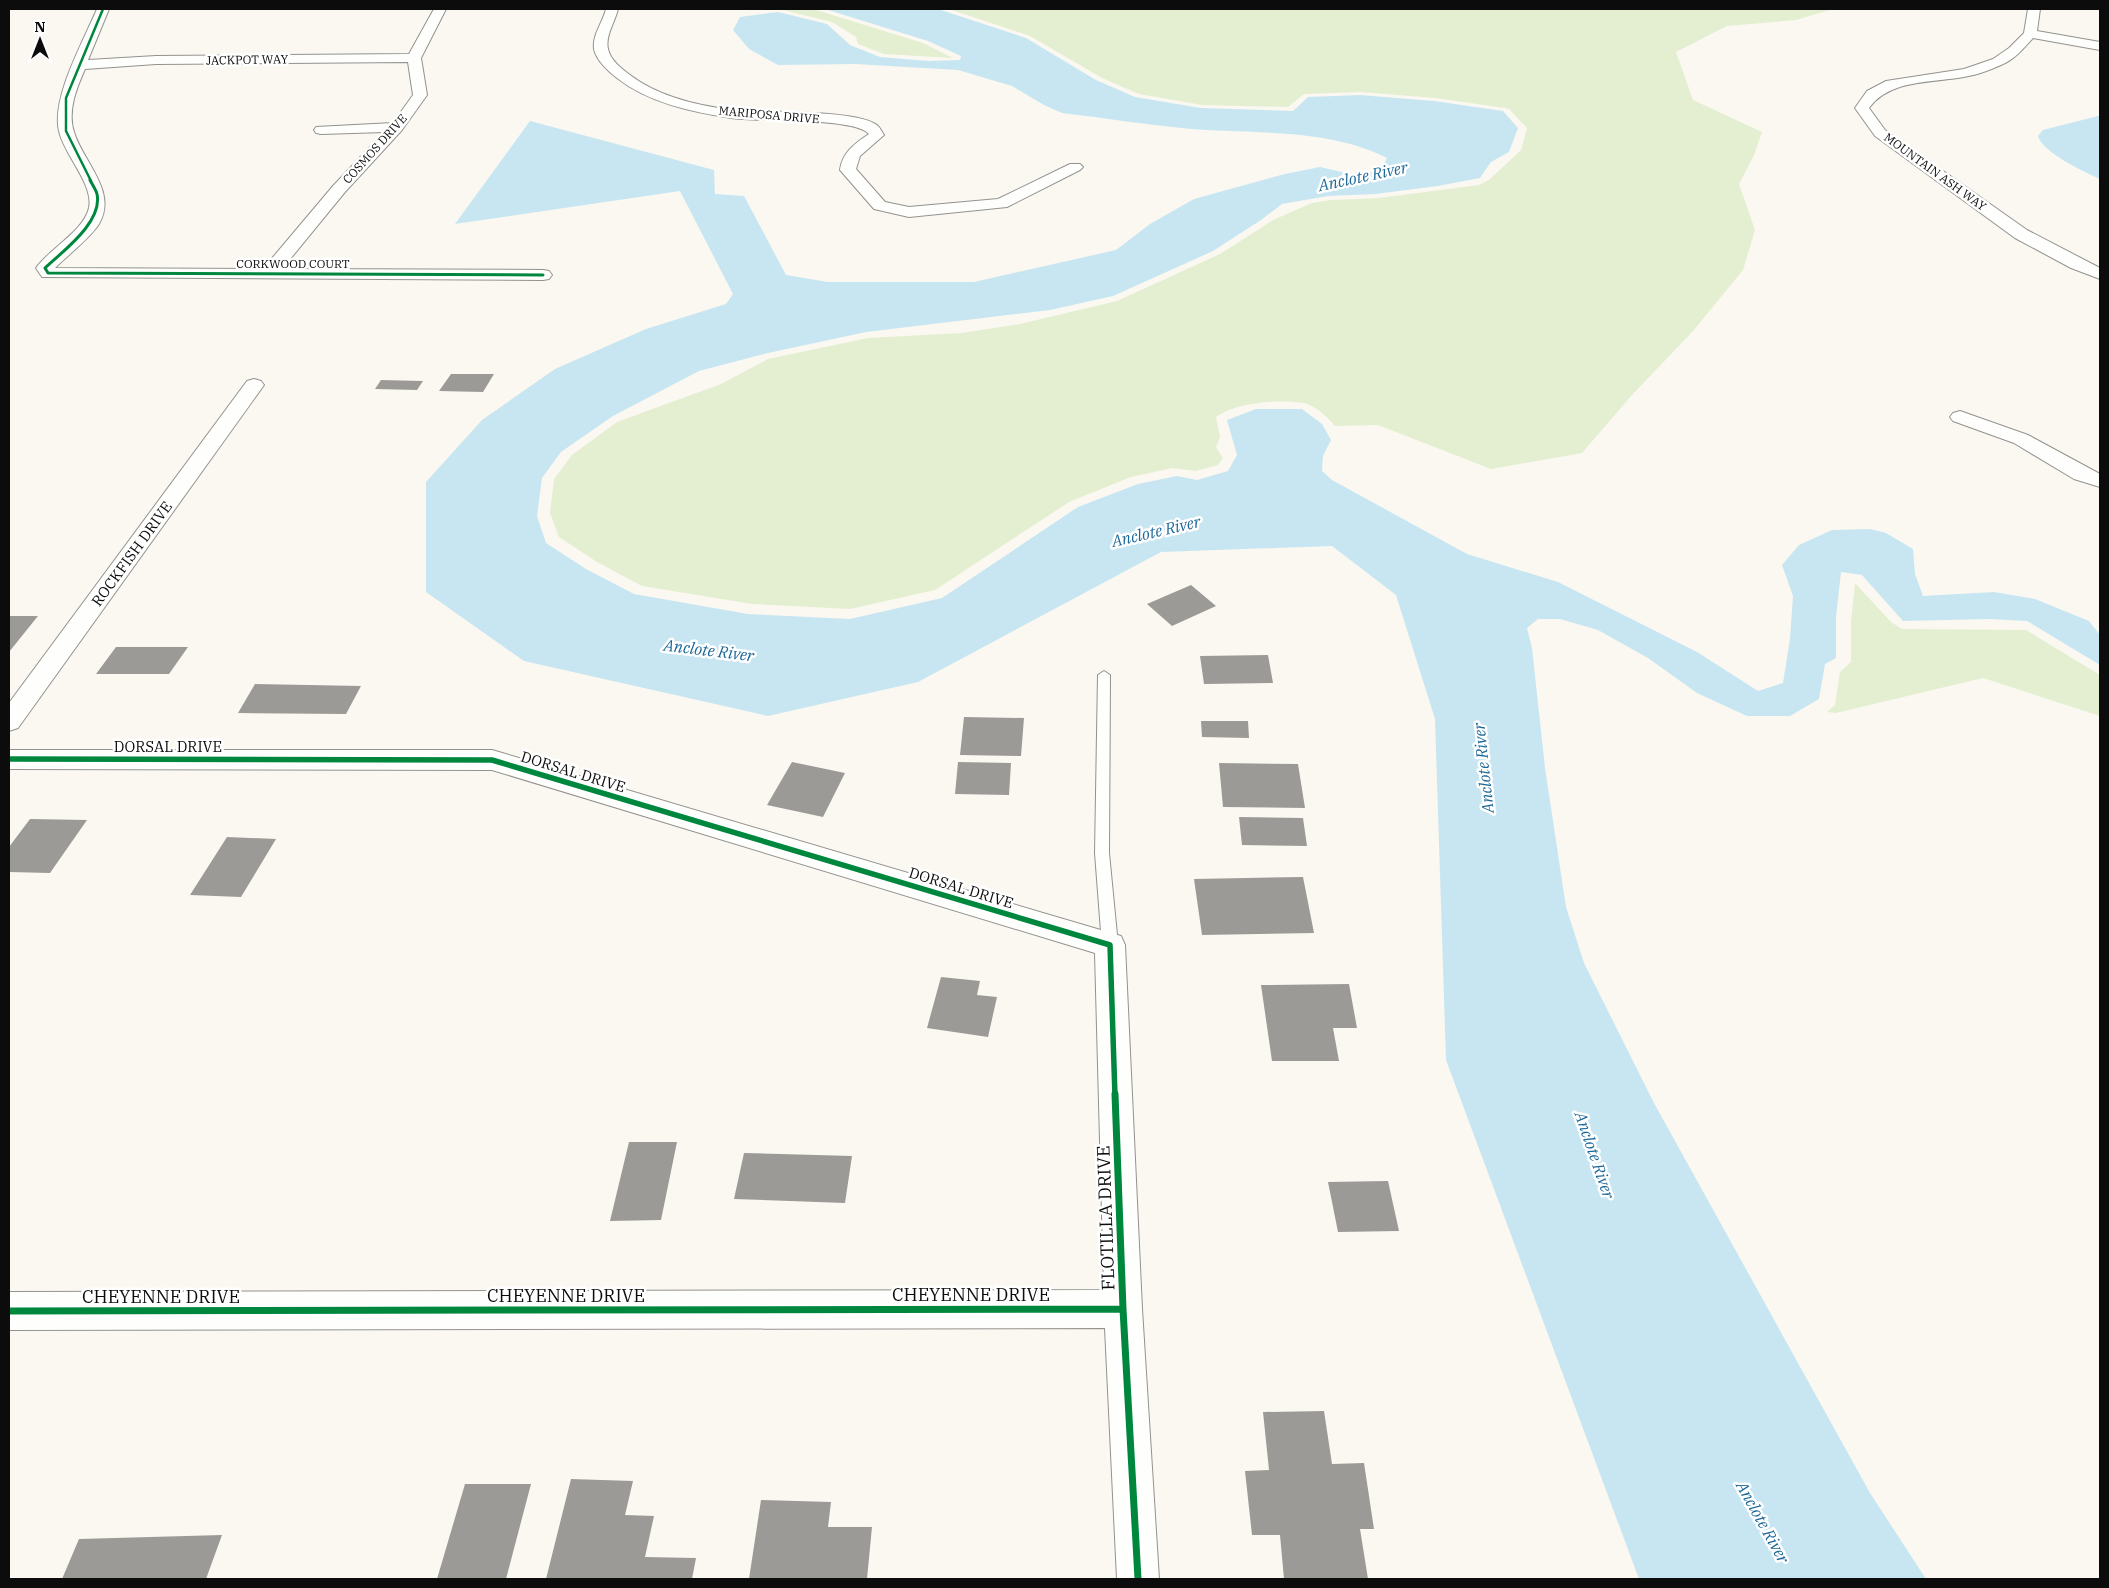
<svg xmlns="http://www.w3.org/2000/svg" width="2109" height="1588" font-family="'IBM Plex Serif',serif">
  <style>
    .green { fill: #e4efd1 }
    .water { fill: #c8e6f2 }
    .building { fill: #9c9a96 }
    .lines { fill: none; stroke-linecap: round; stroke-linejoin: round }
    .service-casing { stroke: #93928f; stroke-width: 2 }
    .minor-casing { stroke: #93928f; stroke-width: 2 }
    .service { fill: #fefefd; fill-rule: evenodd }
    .minor { fill: #fefefd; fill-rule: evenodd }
    .cycleway-far3-casing { stroke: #fff; stroke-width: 4.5 }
    .cycleway-far2-casing { stroke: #fff; stroke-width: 5 }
    .cycleway-far1-casing { stroke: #fff; stroke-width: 9 }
    .cycleway-casing { stroke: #fff; stroke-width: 10 }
    .cycleway-far3 { stroke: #00873e; stroke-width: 2.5 }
    .cycleway-far2 { stroke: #00873e; stroke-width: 3 }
    .cycleway-far1 { stroke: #00873e; stroke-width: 5.5 }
    .cycleway { stroke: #00873e; stroke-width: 7 }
    .labels { text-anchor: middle; stroke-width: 5; stroke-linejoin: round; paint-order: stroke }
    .far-street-label { font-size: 12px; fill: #0c0c0c; stroke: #fff }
    .street-label { font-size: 15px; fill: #0c0c0c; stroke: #fff }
    .water-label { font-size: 16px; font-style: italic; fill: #1b6798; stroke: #fff }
    .near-street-label { font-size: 18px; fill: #0c0c0c; stroke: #fff }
  </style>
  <rect width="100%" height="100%" fill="#faf8f0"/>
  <path class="green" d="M765 9H813L923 43 953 58 884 54 858 44 856 37 832 22 783 10H764Z
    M949 9H1833L1796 20 1727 26 1676 52 1693 100 1762 132 1754 155 1739 184 1755 230 1743 270 1693 331 1632 395 1582 453 1491 469 1378 425 1335 426C1329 418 1314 405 1304 403 1280 399 1236 402 1216 417L1220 437 1216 447 1223 458 1218 465 1196 471 1172 468 1131 477 1069 502 935 590 850 609 752 604 642 586 597 562 559 537 550 513 554 479 572 455 617 422 721 384 768 359 868 338 962 333 1020 324 1117 301 1220 254 1273 220 1312 203 1331 200 1379 198 1479 185 1489 180 1521 150 1527 128 1509 109 1505 108 1435 98 1360 92 1304 94 1288 107 1202 105 1139 94 1102 78 1030 36Z
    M1855 583 1891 622 1902 629 2026 630 2100 675V716L1983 678 1836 713 1827 712 1835 705 1840 672 1851 662V621Z"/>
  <path class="water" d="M825 9H938L1026 38 1096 80 1135 97 1201 108 1293 111 1308 97 1360 95 1434 101 1503 111 1518 128 1509 152 1491 162 1480 178 1438 186 1375 194 1328 196 1282 204 1261 220 1213 251 1113 296 1050 310 866 332 768 353 699 371 613 416 561 452 542 478 537 516 546 543 586 569 634 594 748 614 850 619 942 598 1078 507 1138 484 1177 476 1197 480 1228 471 1237 455 1227 420 1256 409H1302L1322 424 1331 440 1323 456 1322 471 1332 480 1467 554 1558 582 1697 652 1758 691 1783 683 1790 639 1793 596 1782 565 1799 545 1832 530 1870 529 1886 533 1913 549 1915 574 1923 596 1994 592 2035 599 2089 621 2100 635V665L2027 621 1989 619 1903 621 1862 575 1841 572 1836 617V658L1825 664 1819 699 1790 716H1747L1697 693 1648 658 1598 630 1560 619H1538L1527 628 1532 648 1545 768 1566 907 1584 963 1654 1103 1870 1493 1926 1579H1639L1446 1060 1435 719 1396 595 1332 546 1161 552 918 682 768 716 524 661 426 592V482L482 420 555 369 646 329 726 304 733 294 680 191 455 224 530 121 714 170 715 194 744 196 786 275 828 282H974L1116 250 1150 224 1194 199 1285 174 1320 167 1355 175 1381 170 1387 158C1328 128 1256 134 1191 129 1148 125 1105 118 1062 113L1044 105 1012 86 958 70 855 64 778 65 749 49 733 30 740 17 778 12 827 24 850 45 880 57 929 61 960 60 961 56 928 41Z
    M2098 116H2100V179C2084 172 2042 152 2038 136L2043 130Z"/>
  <path class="building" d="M451 374H494L483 392 439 391Z
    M381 380 423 381 417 390 375 389Z
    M1191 585 1216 606 1172 626 1147 604Z
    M9 616H38L9 652Z
    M116 647H188L169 674H96Z
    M1268 655 1273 683 1204 684 1200 656Z
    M255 684 361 686 346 714 238 713Z
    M964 717 1024 718 1021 756 960 755Z
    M1201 721H1248L1249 738 1202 737Z
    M792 762 845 773 823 817 767 805Z
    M958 762 1011 763 1009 795 955 794Z
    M1219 763 1298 764 1305 808 1223 807Z
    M1239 817 1303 818 1307 846 1242 845Z
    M30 819 87 820 50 873 9 872V847Z
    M227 837 276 839 241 897 190 895Z
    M1303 877 1314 933 1202 935 1194 879Z
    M941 977 980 981 977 995 997 997 988 1037 927 1028Z
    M1349 984 1357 1028H1333L1339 1061H1272L1261 985Z
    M629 1142H677L661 1220 610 1221Z
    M744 1153 852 1156 845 1203 734 1199Z
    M1388 1181 1399 1231 1338 1232 1328 1182Z
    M1324 1411 1332 1464 1364 1463 1374 1529H1360L1368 1579H1284L1280 1535H1252L1245 1471 1269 1470 1263 1412Z
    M571 1479 633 1481 625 1515 654 1516 645 1557 696 1558 692 1579H546Z
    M465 1484H531L506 1579H437Z
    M761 1500 831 1502 828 1527H872L867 1579H749Z
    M222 1535 206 1579H62L79 1539Z"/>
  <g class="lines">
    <defs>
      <path id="service" d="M1104 671 1110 675 1109 853 1118 945 1115 949 1110 951 1105 949 1102 945 1095 853 1098 675Z"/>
      <path id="minor" d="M97 9H109L88 60 156 56 409 54 434 9H446L421 58 427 95 402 130 345 192 282 269 543 270 549 271 552 275 549 279 543 280 42 277 36 268C50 248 83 232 89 208 94 184 64 155 59 131 51 98 84 40 97 9ZM408 62 413 95 393 123 316 127 314 130 316 133 321 134 384 132 333 186 263 269 55 268C67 256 91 237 99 224 118 191 83 162 74 132 67 111 77 87 85 69L156 64Z
        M606 9H618C615 22 605 36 608 49 610 60 622 69 630 75 659 97 699 106 734 110 762 113 860 109 878 126 880 128 882 132 884 135L860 156 856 169 885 202 909 207 998 199 1070 164H1080L1083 167 1080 170 1007 207 909 217 874 209 840 170C842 153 855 143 869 134 855 117 757 122 731 118 692 112 649 103 617 78 609 72 596 60 594 49 592 35 603 22 606 9Z
        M2028 9H2040L2037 31 2100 42V50L2033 38C2024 48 2014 60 2001 65 1990 70 1976 75 1964 77 1932 83 1890 79 1869 108L1885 130 2027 230 2100 268V279L2071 268 2015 238 1875 136 1855 108 1867 91 1886 81 1964 69 1993 59 2009 48 2024 33Z
        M254 379 261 381 264 385 18 728 9 731V703L247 381Z
        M1960 411 2028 435 2100 474V487L2074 479 2014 443 1953 421 1950 417 1953 413Z
        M9 750H492L1121 936 1125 945 1142 1309 1159 1579H1117L1105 1328 9 1330V1292L1104 1290 1095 953 492 770 9 769Z"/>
    </defs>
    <use href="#service" class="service-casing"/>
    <use href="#minor" class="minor-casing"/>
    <use href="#service" class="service"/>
    <use href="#minor" class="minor"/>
    <defs>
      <path id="cycleway-far3" d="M91 181 66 131V98L103 9"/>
      <path id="cycleway-far2" d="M90 180C92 184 96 190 97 194 103 222 63 251 45 268L48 273 543 275"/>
      <path id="cycleway-far1" d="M9 759 492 760 1110 945 1115 1096"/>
      <path id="cycleway" d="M1115 1094 1123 1309 1138 1579
        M9 1311 1123 1309"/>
    </defs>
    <use href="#cycleway-far3" class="cycleway-far3-casing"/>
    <use href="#cycleway-far2" class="cycleway-far2-casing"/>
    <use href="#cycleway-far1" class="cycleway-far1-casing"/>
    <use href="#cycleway" class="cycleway-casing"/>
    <use href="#cycleway-far3" class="cycleway-far3"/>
    <use href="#cycleway-far2" class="cycleway-far2"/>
    <use href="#cycleway-far1" class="cycleway-far1"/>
    <use href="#cycleway" class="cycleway"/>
  </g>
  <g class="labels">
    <g class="far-street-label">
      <text transform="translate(247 60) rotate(-1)" y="4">JACKPOT WAY</text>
      <text transform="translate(769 115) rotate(5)" y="4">MARIPOSA DRIVE</text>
      <text transform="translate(375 149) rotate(-48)" y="4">COSMOS DRIVE</text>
      <text transform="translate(1935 172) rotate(36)" y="4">MOUNTAIN ASH WAY</text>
      <text x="293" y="268">CORKWOOD COURT</text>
    </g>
    <g class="street-label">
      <text transform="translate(132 554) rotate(-54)" y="5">ROCKFISH DRIVE</text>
      <text x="168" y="752">DORSAL DRIVE</text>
      <text transform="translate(573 772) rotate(17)" y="5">DORSAL DRIVE</text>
      <text transform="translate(961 888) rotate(17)" y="5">DORSAL DRIVE</text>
    </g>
    <g class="water-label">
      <text transform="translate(1363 176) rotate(-12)" y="6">Anclote River</text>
      <text transform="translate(1156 531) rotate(-13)" y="6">Anclote River</text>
      <text transform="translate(709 650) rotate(7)" y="6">Anclote River</text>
      <text transform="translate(1483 768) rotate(-96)" y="6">Anclote River</text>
      <text transform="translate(1595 1155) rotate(71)" y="6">Anclote River</text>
      <text transform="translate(1763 1522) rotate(61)" y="6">Anclote River</text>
    </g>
    <g class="near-street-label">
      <text transform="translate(1106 1218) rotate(-92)" y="6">FLOTILLA DRIVE</text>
      <text x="971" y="1301">CHEYENNE DRIVE</text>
      <text x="566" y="1302">CHEYENNE DRIVE</text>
      <text x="161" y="1303">CHEYENNE DRIVE</text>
    </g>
  </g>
  <rect width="2109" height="1588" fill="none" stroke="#0c0c0c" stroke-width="20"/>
  <g transform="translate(40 40)" stroke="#ffffff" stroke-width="4" paint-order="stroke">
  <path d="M0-4L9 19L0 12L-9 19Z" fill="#0c0c0c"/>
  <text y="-8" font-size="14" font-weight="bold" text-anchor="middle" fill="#0c0c0c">N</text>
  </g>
</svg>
